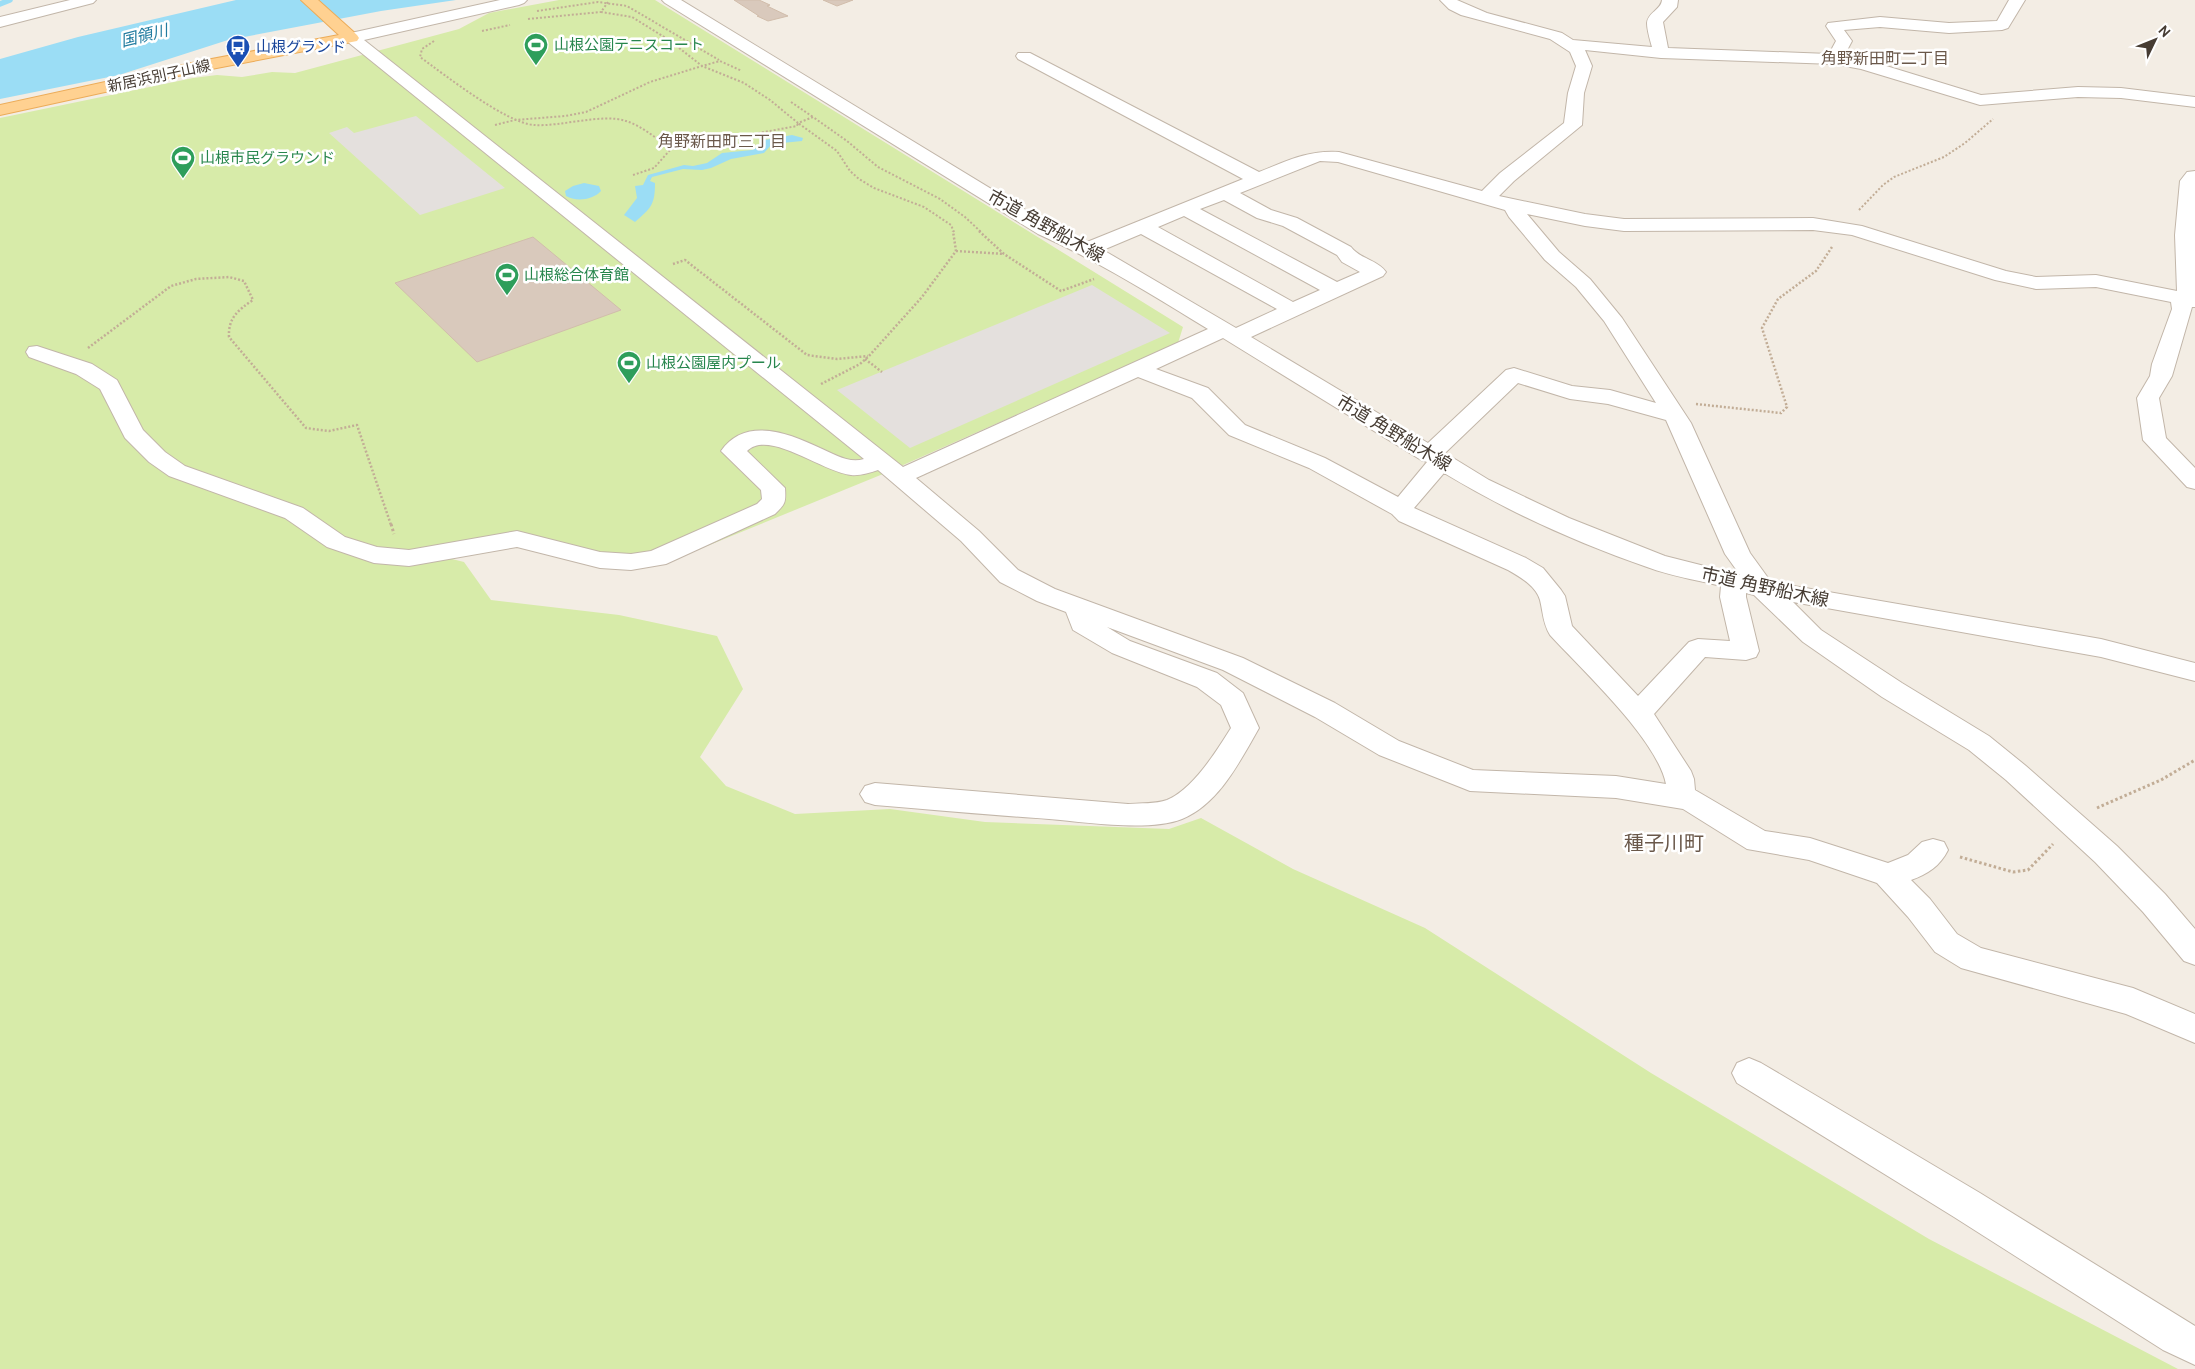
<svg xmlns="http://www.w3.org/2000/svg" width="2195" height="1369" font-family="Cabin,'Noto Sans JP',sans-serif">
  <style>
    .green { fill: #d7eba9 }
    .parking { fill: #e4e0dd }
    .water { fill: #9bddf5 }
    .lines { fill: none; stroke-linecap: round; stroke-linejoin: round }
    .stream { stroke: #9bddf5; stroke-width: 5.5 }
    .building { fill: #d9c9bc; stroke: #d1bdab }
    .minor-casing { stroke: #c2b6a9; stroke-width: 2 }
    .major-casing { stroke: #ecac59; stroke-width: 2 }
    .path-far2 { stroke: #c2ad96; stroke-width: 2; stroke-dasharray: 2 2; stroke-linecap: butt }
    .path-far1 { stroke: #c2ad96; stroke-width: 2.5; stroke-dasharray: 2 2; stroke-linecap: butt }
    .path { stroke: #c2ad96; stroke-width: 3; stroke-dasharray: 2.5 2.5; stroke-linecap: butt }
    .minor { fill: #fff; fill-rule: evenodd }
    .major { fill: #ffd191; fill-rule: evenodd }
    .labels { text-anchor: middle; stroke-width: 5; stroke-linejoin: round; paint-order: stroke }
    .far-leisure-label { font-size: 15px; fill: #27864d; stroke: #fff; text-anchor: start }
    .far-transit-label { font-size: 15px; fill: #164399; stroke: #fff; text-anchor: start }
    .far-street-label { font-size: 15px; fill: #463c33; stroke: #fff }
    .far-water-label { font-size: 16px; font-style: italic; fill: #227ca0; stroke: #fff }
    .far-neighbourhood-label { font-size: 16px; fill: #6a584a; stroke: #fff }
    .street-label { font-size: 18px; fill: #463c33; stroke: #fff }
    .quarter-label { font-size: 20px; fill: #6a584a; stroke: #fff }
  </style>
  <rect width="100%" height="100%" fill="#f3ede4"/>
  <path class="green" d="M559 0H655L1183 327 1178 343 883 474 680 557 657 564 513 544 448 558 464 562 491 600 619 615 717 636 743 689 700 757 726 786 795 814 890 809 985 822 1169 829 1201 818 1293 869 1425 928 1651 1073 1929 1239 2178 1369H0V118L193 78 217 75 242 77 272 72 295 73 459 29 489 13Z"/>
  <path class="parking" d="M416 116 505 188 420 215 329 133 347 127 354 133Z
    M1092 285 1170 333 910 448 837 390Z"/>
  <path class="water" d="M236 0H456L381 11 228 40 119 75 0 99V59L78 37Z
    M792 135 803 138 802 141 772 144 764 153 731 159 711 168 702 170 683 169 652 177 650 181 655 183C655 205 651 208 635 222L624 215 637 198 635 186 643 185 648 175 684 165 693 166 707 163 722 153 752 150 760 146 765 140Z
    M584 183 599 186 601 191C593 200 576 202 566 196L565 191 573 186Z"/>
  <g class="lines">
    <path class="stream" d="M0 4 10 0"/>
  </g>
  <path class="building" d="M734 0H759L770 5 767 6 788 16 768 21 757 16H759Z
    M823 0H853L837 6Z
    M533 237 621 310 477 362 395 283Z"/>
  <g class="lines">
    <defs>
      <path id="minor" d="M70 0H96L93 3 0 27V17Z
        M500 0H527L524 3 519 5 364 40 903 467 1208 329C1152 295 1098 261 1038 234L665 3 662 0H681L1052 226 1087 242 1243 179 1018 59 1016 56 1018 53H1030L1259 172C1287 161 1308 150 1339 152L1482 191 1500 173 1564 123 1568 93 1576 66 1570 52 1550 39 1461 15 1449 9 1440 0H1457L1487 13 1562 33 1573 40 1652 47C1650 40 1647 30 1647 23 1648 12 1661 10 1662 0H1678L1677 7 1663 22 1668 48 1829 54 1836 41 1826 26 1828 23 1880 17 1949 23 1997 21 2009 0H2025L2008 28 2002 30 1949 33 1880 27 1844 30 1852 41 1844 56 1870 61 1981 95 2078 87 2121 88 2195 97V107L2121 98 2078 97 1980 105 1861 69 1834 64 1661 58 1585 50 1592 66 1584 93 1582 125 1514 181 1499 196 1585 214 1624 219 1813 218 1862 226 2006 271 2036 277 2096 275 2177 291 2175 235 2180 181 2187 172 2195 171V307H2192L2172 376 2159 398 2166 438 2195 468V489L2187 487 2143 440 2137 398 2150 376 2152 364 2172 309 2171 302 2096 287 2036 289 1995 280 1852 235 1813 230 1624 231 1585 226 1527 214 1559 252 1590 279 1622 318 1691 423 1750 553 1771 582 2101 639 2195 663V681L2101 657 1793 602 1821 630 1902 683 1989 736 2026 766 2117 846 2165 894 2195 929V965L2184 961 2143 912 2095 862 2006 780 1969 750 1882 697 1803 642 1754 595 1746 593V597L1759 651 1756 657 1746 660 1705 657 1654 714 1691 771 1694 779 1695 790 1765 831 1810 838 1888 863 1908 855 1922 842 1933 839 1944 842 1948 850C1940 866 1928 874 1911 880L1930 899 1957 934 1981 948 2133 988 2195 1014V1043L2126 1014 1961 968 1935 952 1908 917 1877 883 1809 860 1747 849 1683 809 1616 798 1470 791 1460 787 1379 755 1315 717 1223 670 1107 627 1130 641 1217 673 1243 693 1259 728C1240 761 1219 804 1182 819 1149 832 1085 822 1049 819 991 815 933 810 875 805L865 802 860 794 865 786 875 783 1128 804C1140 803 1156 804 1167 800 1193 789 1216 752 1231 728L1221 705 1197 687 1112 653 1073 630 1066 612 1037 601 1000 582 961 541 878 470C869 473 860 476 851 475 822 472 769 429 747 451L785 488C786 503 785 504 775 514L666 564 631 570 600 568 517 547 409 566 374 563 327 547 285 518 169 476 149 462 125 438 100 389 76 374 29 357 26 352 29 347 37 346 92 364 117 380 143 430 165 452 185 466 303 508 345 537 377 547 409 550 517 531 600 552 631 554 651 551 757 504 762 499 761 490 721 451C745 416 789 433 820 448 834 454 849 464 864 459L343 38 345 35 351 33ZM1320 161 1338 162 1505 210 1509 217 1545 260 1576 287 1604 321 1656 403 1610 390 1572 386 1514 368 1506 370 1428 443 1251 337 1383 276 1386 272C1378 260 1360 259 1351 247L1297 218 1271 210 1240 193ZM1224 200 1257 218 1283 226 1337 255 1342 262 1360 272 1337 282 1200 209ZM1184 216 1320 290 1293 302 1158 227ZM1141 234 1277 309 1236 328 1103 250ZM1223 338 1421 460 1427 462 1398 497 1325 458 1245 425 1208 388 1156 369ZM1138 377 1192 398 1229 435 1309 468 1392 514 1399 521 1508 570C1520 577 1536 586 1540 600 1543 612 1543 624 1550 635 1582 670 1657 739 1666 784L1616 776 1473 770 1399 741 1335 703 1243 658 1055 589 1018 570 979 531 916 478ZM1518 383 1570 399 1608 404 1666 420 1725 554 1740 575 1665 556 1569 518 1489 480 1445 453ZM1444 473C1507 511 1577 543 1647 567 1671 576 1697 580 1721 586L1720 597 1730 641 1698 639 1689 642 1638 696 1572 626 1565 596 1561 590 1543 568 1526 558 1414 508Z
        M1749 1058 1761 1063 1980 1193 2195 1326V1365L2163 1350 1954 1217 1737 1083 1732 1073 1737 1063Z"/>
      <path id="major" d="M301 0H318L357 35 359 38 357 41 201 71 0 115V105L201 61 339 35Z"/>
    </defs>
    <use href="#minor" class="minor-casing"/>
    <use href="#major" class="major-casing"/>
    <path class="path-far2" d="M608 2 601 12 632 17 669 40 702 66 720 61 742 71
      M537 11 598 2 627 6 719 60
      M528 19 601 12
      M482 31 510 25
      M434 41 422 49 420 57C445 75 506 123 534 125 560 127 602 113 626 121 642 126 657 139 671 149
      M791 102 813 117
      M495 125 515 120 565 116 586 112 650 82 702 66 744 83 770 100 798 123 813 117 847 141 878 167 940 199 965 217 981 232
      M633 175 654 168 671 149 797 126 798 123 837 151 850 171 859 179 874 188 924 207 951 225 954 232
      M1859 210 1883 185 1894 177 1944 157 1965 143 1993 119"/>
    <path class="path-far1" d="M979 231 1004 254 1061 291 1094 279
      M956 251 1004 254
      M673 264 685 260 807 355 837 359 868 356
      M88 348 171 286 196 279 229 277 244 281 253 300C238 310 228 318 229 337L306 428 329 431 357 425 391 525
      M865 359 882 372
      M821 384 860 364 869 356 922 297 956 251 953 231
      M1696 404 1781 413 1787 407 1762 328 1778 299 1816 271 1832 247"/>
    <path class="path" d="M391 524 394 534
      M2097 808 2161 780 2195 760
      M1960 857 2013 872 2028 870 2053 844"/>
    <use href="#minor" class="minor"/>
    <use href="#major" class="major"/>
  </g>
  <defs>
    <symbol id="stadium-pin" viewBox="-11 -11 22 30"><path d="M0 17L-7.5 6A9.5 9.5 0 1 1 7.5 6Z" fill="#2e9e5b" stroke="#fff"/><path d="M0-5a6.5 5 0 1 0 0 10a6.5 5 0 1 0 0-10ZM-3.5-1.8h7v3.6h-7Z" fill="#fff"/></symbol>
    <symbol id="bus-pin" viewBox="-11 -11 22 30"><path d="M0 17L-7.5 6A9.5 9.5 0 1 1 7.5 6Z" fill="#1a4fb4" stroke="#fff"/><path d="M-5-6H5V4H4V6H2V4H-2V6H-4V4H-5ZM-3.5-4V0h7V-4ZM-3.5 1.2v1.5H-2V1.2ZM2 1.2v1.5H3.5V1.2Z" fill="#fff"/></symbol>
  </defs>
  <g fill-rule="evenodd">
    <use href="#stadium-pin" x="522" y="31" width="28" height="38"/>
    <use href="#bus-pin" x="224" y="33" width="28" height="38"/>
    <use href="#stadium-pin" x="169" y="144" width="28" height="38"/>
    <use href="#stadium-pin" x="493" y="261" width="28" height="38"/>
    <use href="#stadium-pin" x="615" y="349" width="28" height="38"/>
  </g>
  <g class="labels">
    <g class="far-leisure-label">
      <text x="554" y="50">山根公園テニスコート</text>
      <text x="200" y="163">山根市民グラウンド</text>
      <text x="524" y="280">山根総合体育館</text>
      <text x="646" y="368">山根公園屋内プール</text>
    </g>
    <g class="far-transit-label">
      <text x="256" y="52">山根グランド</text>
    </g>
    <g class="far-street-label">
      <text transform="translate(159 76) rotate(-12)" y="5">新居浜別子山線</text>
    </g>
    <g class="far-water-label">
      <text transform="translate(144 35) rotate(-14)" y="6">国領川</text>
    </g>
    <g class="far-neighbourhood-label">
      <text x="1885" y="64">角野新田町二丁目</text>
      <text x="722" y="147">角野新田町三丁目</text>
    </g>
    <g class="street-label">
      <text transform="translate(1046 226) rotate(29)" y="6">市道 角野船木線</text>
      <text transform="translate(1394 433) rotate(31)" y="6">市道 角野船木線</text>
      <text transform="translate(1765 587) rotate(12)" y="6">市道 角野船木線</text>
    </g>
    <g class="quarter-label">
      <text x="1664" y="850">種子川町</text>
    </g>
  </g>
  <g transform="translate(2155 40) rotate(47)" stroke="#ffffff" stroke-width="4" paint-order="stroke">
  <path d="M0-4L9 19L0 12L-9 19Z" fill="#463c33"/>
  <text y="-8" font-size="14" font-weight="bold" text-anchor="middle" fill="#463c33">N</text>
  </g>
</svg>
